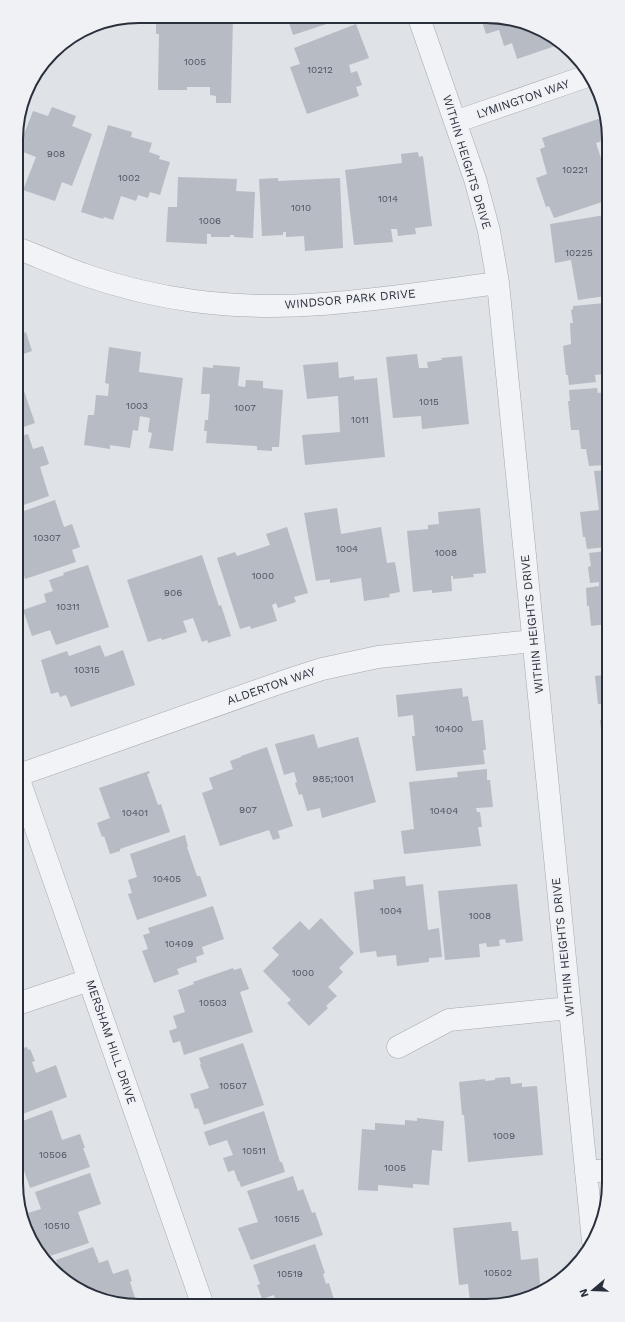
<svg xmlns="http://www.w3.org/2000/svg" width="625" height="1322" font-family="'Work Sans',sans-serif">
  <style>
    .building { fill: #b7bbc3 }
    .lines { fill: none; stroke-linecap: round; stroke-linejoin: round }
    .minor-casing { stroke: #a5a9b0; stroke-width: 23 }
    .minor { stroke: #f2f3f6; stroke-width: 22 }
    .labels { text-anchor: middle; stroke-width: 4; stroke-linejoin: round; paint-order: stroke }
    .number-label { font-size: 10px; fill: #4d525e }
    .street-label { font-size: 12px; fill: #2a2f3c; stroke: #eff1f5 }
    .rim { fill: none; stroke: #2a2f3c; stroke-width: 2 }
  </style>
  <rect width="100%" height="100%" fill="#dfe2e7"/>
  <path class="building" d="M156 16H194V21H200V16L233 17 231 103H216V96L210 95V87H187V90H158L159 34H156Z
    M287 17H345V18L293 35Z
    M481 18H510L561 44 517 59 512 43 504 46 499 30 486 34Z
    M356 24 369 58 349 65 351 73 357 71 362 85 356 87 359 96 307 114 290 67 300 64 294 48Z
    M24 100 27 101 17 127V123Z
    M52 107 76 116 72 126 92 134 72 186 62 182 55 201 23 190 36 157 18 150 33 111 48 116Z
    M604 117 605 140 596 143 603 164 605 163V201L554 218 549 206 546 207 536 178 547 174 540 149 545 147 542 138Z
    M108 125 132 132 131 137 152 143 149 152 160 156 159 159 170 162 160 195 150 192 148 198 138 195 136 201 121 196 113 220 104 217 103 219 81 212Z
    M418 152 419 157 423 156 432 226 415 228 416 234 398 236 397 229H391L393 242 354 245 345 170 402 163 401 154Z
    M178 177 237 179 236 191 255 192 253 238 234 237V235H230V237H211V234H207V244L166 242 168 207H177Z
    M278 178V181L340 178 343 248 305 251 304 236 286 237V232H283V235L262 236 259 179Z
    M605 215V296L578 300 571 260 555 263 550 224Z
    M605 303 606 374 595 375 596 382 569 385 568 375H566L563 346 571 344 570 323H573L571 310 573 309V306Z
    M18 326 21 334 26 332 32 351 18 356Z
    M109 347 141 352 139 372 183 378 173 451 149 448 152 433 148 432 150 418 140 416 138 431 133 430 130 448 110 445V449L84 445 88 415H94L96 395 108 396 109 384 105 383Z
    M417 354 419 368H428L427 362 442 360 441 358 462 356 469 424 422 429 421 416 393 418 386 357Z
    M338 362 339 378 354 376V380L377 378 385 457 305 465 302 435 340 432 338 396 307 399 303 365Z
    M213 365 240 367 238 386 245 387 246 380 263 381V388L283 390 279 447H272V451L257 450V446L206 443 207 431H204L205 420H208L210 394H201L203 367 213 368Z
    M597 388 598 393 606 392V465L589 466 586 449H581L579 430H571L568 401H570L569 390Z
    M24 391 35 423 18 429V393Z
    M28 434 33 449 43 446 49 464 40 467 49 496 18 507V437Z
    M606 470V547L587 549 585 537H583L580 512 599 510 594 471Z
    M55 500 64 527 72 524 80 547 72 550 76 562 25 579 18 559V513Z
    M337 508 341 534 381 527 387 563 395 562 400 592 389 594 390 597 364 601 361 578 330 583V579L316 581 304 513Z
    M480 508 486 573 473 574 474 577 453 579V576H451L452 591 432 593V590L413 592 407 531 428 529V525L439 524 438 512Z
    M287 527 308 593 294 597 296 602 278 608 276 603 272 605 277 621 251 629 250 626 240 629 217 558 235 552 237 556 270 545 266 534Z
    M606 551 607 624 591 626 589 606H587L586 588 599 586V582L590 583 588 567 591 566 589 553Z
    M202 555 219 606 221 605 231 636 208 643 207 640 202 642 193 618 183 621 187 632 162 640 161 638 148 642 127 580Z
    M88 565 109 627 56 645 50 630 32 636 23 610 46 602 44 594 53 591 49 580 64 575 63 573Z
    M100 645 105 657 123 650 135 685 71 707 66 695 60 697 58 692 51 694 41 660 67 651 69 656Z
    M602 651H607V713L602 714 601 704H598L595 676 604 675Z
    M462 688 463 697 468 696 472 721 483 720 486 750H483L485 764 416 771 412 736H415L413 715 398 717 396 695Z
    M607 719V758L604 759 600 720Z
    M314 734 318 748 358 737 376 802 322 818 320 808 307 811 302 794 299 795 295 783 297 782 294 772 284 775 275 744Z
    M267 747 293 826 278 831 280 838 273 840 269 830 220 846 202 793 213 789 209 778 233 769 230 761 241 757V756Z
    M487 769V780H490L493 807 476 808 477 812H480L482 827H478L481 846 404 854 401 831 414 829 409 782 458 777 457 772Z
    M149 771 150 773 147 774 158 805 161 804 170 832 120 849V851L110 854 104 836 102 837 97 823 110 818 99 788Z
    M185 835 188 847H187L197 876H200L207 896 137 920 128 894 132 893 128 880 137 877 130 854Z
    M405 876 406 886 423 884 428 930 439 928 442 957 429 958V962L397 966 396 955 377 957 376 951 360 953 354 892 374 889 373 880Z
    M517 884 523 941 506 943 505 939 499 940 500 946 487 947 486 943 479 944 480 957 445 960 438 891Z
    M213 906 224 939 202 947 204 954 196 957 197 962 177 969 179 974 154 983 142 951 148 949 143 935 150 933 148 928Z
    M321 918 354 953 339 968 343 972 328 987 337 996 326 1006 328 1008 309 1026 287 1003 291 1000 263 971 279 955 272 948 300 921 309 930Z
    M233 968 234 970 241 968 249 989 240 992 253 1032 184 1055 180 1041 173 1043 169 1031 177 1028 173 1016 185 1012 178 990 194 984 193 982Z
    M243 1043 264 1105 204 1125 198 1108 195 1109 190 1094 209 1088 200 1065 201 1064 199 1058Z
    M27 1047 28 1050 30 1049 35 1061 32 1062 36 1073 56 1065 67 1097 20 1115V1049Z
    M510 1077 511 1084 522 1083V1087L537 1086 543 1155 468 1162 464 1115H462L459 1082 485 1079V1081L495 1080V1078Z
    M52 1110 62 1140 80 1134 85 1148H83L90 1167 30 1188 20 1159V1122Z
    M264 1111 280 1162H282L285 1172 241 1187 239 1181H238L234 1170 228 1172 223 1158 233 1155 227 1140 209 1146 204 1132Z
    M417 1118 444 1121 442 1151 432 1150 429 1185 413 1184V1188L378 1185V1191L358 1190 362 1129 375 1130V1123L405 1125V1120L417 1121Z
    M90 1173 101 1204 78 1212 89 1243 44 1258 33 1245 30 1238 36 1236 28 1213 41 1209 35 1192Z
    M293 1176 298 1191 303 1189 312 1213 315 1212 323 1235 251 1260 238 1228 258 1222 247 1191Z
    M511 1222 512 1231H518L521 1260 538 1258 540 1284H539V1292L531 1294 532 1296 529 1297 470 1302 468 1284 459 1285 453 1228Z
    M315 1244 325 1273 323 1274 326 1284 329 1283 335 1303H276L274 1295 262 1299 257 1285 260 1284 253 1265Z
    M93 1247 99 1263 108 1260 113 1274 128 1269 132 1281 130 1282 136 1301 130 1304H115L62 1278 56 1260Z"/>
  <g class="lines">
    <defs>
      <path id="minor" d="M419 18 475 179 489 231 498 283 593 1241
        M455 122 590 75
        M17 248C40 257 62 267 85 275 120 287 157 296 194 301 295 315 397 296 498 283
        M19 775 282 682 322 669 378 657 533 641
        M19 780 202 1303
        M20 1003 89 980
        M398 1047 449 1020 569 1008
        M586 1172 609 1170"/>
    </defs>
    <use href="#minor" class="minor-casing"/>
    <use href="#minor" class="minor"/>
  </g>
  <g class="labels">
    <g class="number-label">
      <text x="195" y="65">1005</text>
      <text x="320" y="73">10212</text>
      <text x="56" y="157">908</text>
      <text x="575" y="173">10221</text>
      <text x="129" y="181">1002</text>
      <text x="388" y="202">1014</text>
      <text x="301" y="211">1010</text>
      <text x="210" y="224">1006</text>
      <text x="579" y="256">10225</text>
      <text x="429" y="405">1015</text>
      <text x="137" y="409">1003</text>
      <text x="245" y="411">1007</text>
      <text x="360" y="423">1011</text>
      <text x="47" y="541">10307</text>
      <text x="347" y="552">1004</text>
      <text x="446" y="556">1008</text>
      <text x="263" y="579">1000</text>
      <text x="173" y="596">906</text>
      <text x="68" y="610">10311</text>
      <text x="87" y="673">10315</text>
      <text x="449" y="732">10400</text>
      <text x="333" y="782">985;1001</text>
      <text x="248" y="813">907</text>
      <text x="444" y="814">10404</text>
      <text x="135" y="816">10401</text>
      <text x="167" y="882">10405</text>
      <text x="391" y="914">1004</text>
      <text x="480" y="919">1008</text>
      <text x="179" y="947">10409</text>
      <text x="303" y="976">1000</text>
      <text x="213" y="1006">10503</text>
      <text x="233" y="1089">10507</text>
      <text x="504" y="1139">1009</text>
      <text x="254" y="1154">10511</text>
      <text x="53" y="1158">10506</text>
      <text x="395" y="1171">1005</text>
      <text x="287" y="1222">10515</text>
      <text x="57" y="1229">10510</text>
      <text x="498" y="1276">10502</text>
      <text x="290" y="1277">10519</text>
    </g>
    <g class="street-label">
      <text transform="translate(523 99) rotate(-19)" y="4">LYMINGTON WAY</text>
      <text transform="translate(467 162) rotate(73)" y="4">WITHIN HEIGHTS DRIVE</text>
      <text transform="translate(350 299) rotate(-5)" y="4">WINDSOR PARK DRIVE</text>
      <text transform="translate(532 624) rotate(-96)" y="4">WITHIN HEIGHTS DRIVE</text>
      <text transform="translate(271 686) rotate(-19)" y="4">ALDERTON WAY</text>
      <text transform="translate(563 947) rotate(-96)" y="4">WITHIN HEIGHTS DRIVE</text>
      <text transform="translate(111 1042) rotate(71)" y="4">MERSHAM HILL DRIVE</text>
    </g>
  </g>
  <path d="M0 0H625V1322H0ZM139 23H486A116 116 0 0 1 602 139V1183A116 116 0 0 1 486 1299H139A116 116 0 0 1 23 1183V139A116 116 0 0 1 139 23Z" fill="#eff1f5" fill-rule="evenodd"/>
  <path class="rim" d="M139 23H486A116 116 0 0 1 602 139V1183A116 116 0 0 1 486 1299H139A116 116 0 0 1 23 1183V139A116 116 0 0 1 139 23Z"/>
  <g transform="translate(593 1290) rotate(251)" stroke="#eff1f5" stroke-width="3" paint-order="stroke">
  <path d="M0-3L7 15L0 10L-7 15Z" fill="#2a2f3c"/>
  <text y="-6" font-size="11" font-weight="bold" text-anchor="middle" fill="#2a2f3c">N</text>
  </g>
</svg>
